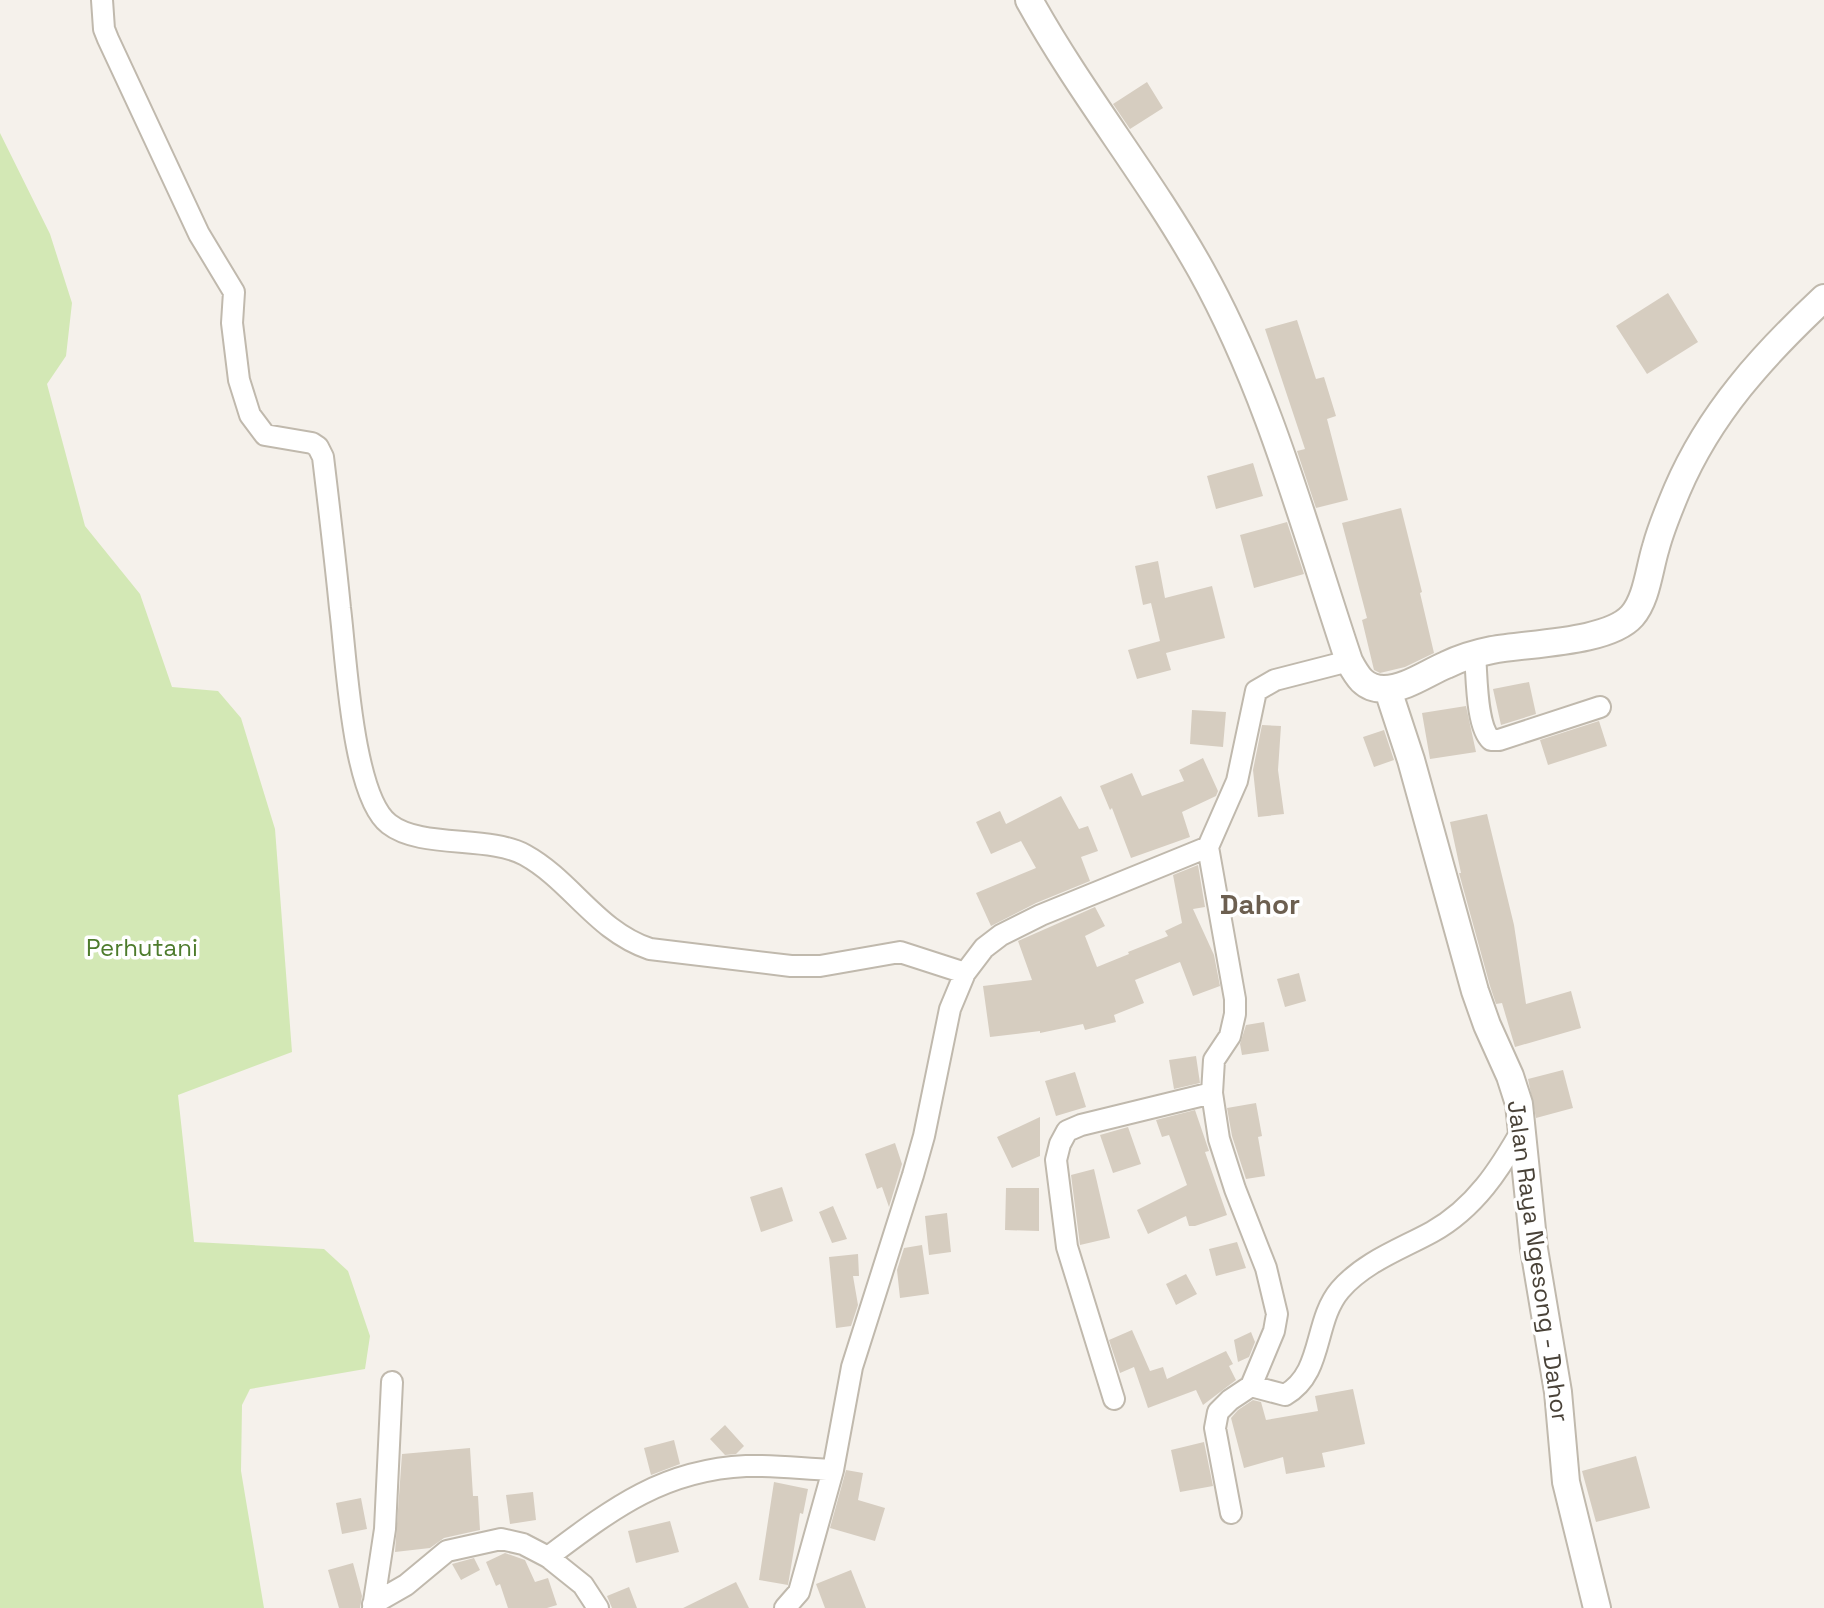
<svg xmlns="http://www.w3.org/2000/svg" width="1824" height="1608" font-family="'Space Grotesk',sans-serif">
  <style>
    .green { fill: #d3e8b5 }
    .building { fill: #d6cdc0 }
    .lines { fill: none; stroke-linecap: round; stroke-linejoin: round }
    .minor-casing { stroke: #c0b9ad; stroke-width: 24 }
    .tertiary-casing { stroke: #c0b9ad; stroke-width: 30 }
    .minor { stroke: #fff; stroke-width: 20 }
    .tertiary { stroke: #fff; stroke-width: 26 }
    .labels { text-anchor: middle; stroke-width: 7; stroke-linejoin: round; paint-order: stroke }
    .park-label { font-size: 24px; fill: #4d7b2c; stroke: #fff }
    .street-label { font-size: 24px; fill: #494238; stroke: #fff }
    .quarter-label { font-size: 28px; font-weight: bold; fill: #6c5f50; stroke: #fff }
  </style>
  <rect width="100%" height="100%" fill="#f5f1eb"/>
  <path class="green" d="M0 133 50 234 72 303 66 356 47 384 85 526 140 594 172 687 218 691 241 718 275 829 292 1052 178 1095 194 1242 324 1249 348 1271 370 1336 365 1369 250 1389 242 1405 241 1471 264 1608H0Z"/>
  <path class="building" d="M1147 82 1163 108 1130 129 1113 104Z
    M1668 293 1698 342 1647 374 1616 326Z
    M1297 320 1316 379 1324 377 1336 416 1327 419 1348 500 1316 508 1297 451 1305 449 1265 329Z
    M1253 463 1263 496 1216 509 1207 476Z
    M1401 508 1422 592 1420 593 1434 653 1405 667 1380 673 1374 670 1362 620 1367 618 1342 523Z
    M1287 522 1304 574 1254 588 1240 535Z
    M1158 561 1165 598 1212 586 1225 638 1166 653 1171 670 1137 679 1128 650 1160 641 1151 603 1143 605 1135 566Z
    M1529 682 1536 714 1501 725 1493 689Z
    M1466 706 1476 752 1430 759 1422 713Z
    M1192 710 1226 712 1223 747 1190 744Z
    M1599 721 1607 746 1548 765 1540 740Z
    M1262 725 1281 726 1278 770 1284 814 1258 817 1253 770Z
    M1384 730 1394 760 1374 767 1363 737Z
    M1203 758 1218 791 1216 796 1182 812 1190 837 1131 858 1112 808 1110 810 1100 786 1132 773 1142 796 1184 781 1179 770Z
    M1061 796 1079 829 1088 826 1098 851 1081 857 1090 881 1036 903 991 926 976 893 1036 868 1021 841 991 854 976 822 1000 811 1006 824Z
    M1487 814 1514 925 1526 1004 1571 991 1581 1028 1515 1047 1502 1003 1496 1004 1490 986 1459 873H1461L1450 822Z
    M1198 865 1205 907 1193 909 1214 955 1220 986 1193 996 1180 962 1135 980 1144 1003 1114 1015 1116 1022 1085 1030 1083 1024 1040 1033V1031L990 1037 983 986 1032 980 1018 941 1095 907 1105 926 1085 936 1097 967 1129 954 1128 952 1168 936 1165 931 1182 923 1173 875Z
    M1299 973 1306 1001 1285 1007 1277 979Z
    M1264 1022 1269 1051 1242 1055 1240 1044 1246 1025Z
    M1196 1056 1200 1083 1174 1089 1169 1060Z
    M1563 1070 1573 1108 1536 1118 1528 1079Z
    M1075 1072 1086 1107 1056 1116 1045 1081Z
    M1256 1103 1262 1136 1258 1137 1265 1176 1246 1179 1232 1136 1227 1108Z
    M1195 1110 1209 1151 1205 1152 1227 1215 1195 1226H1189L1186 1216 1148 1234 1137 1210 1187 1185 1169 1135 1162 1137 1156 1120Z
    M1040 1117V1156L1012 1168 997 1137Z
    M1128 1127 1141 1164 1113 1173 1100 1135Z
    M895 1143 902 1164 889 1207 882 1187 877 1189 865 1154Z
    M1094 1169 1110 1238 1080 1245 1071 1175Z
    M782 1187 793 1221 761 1232 750 1197Z
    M1006 1188H1039V1231L1005 1230Z
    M833 1206 847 1239 832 1243 819 1212Z
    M947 1213 951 1252 929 1255 925 1216Z
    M1237 1242 1246 1268 1216 1276 1209 1249Z
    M922 1245 929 1294 900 1298 897 1270 904 1248Z
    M858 1254 859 1276H853L858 1305 851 1326 836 1328 829 1257Z
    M1186 1274 1197 1294 1176 1305 1166 1284Z
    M1132 1330 1150 1371 1163 1367 1167 1379 1226 1351 1233 1364 1229 1366 1236 1380 1203 1405 1196 1390 1148 1408 1134 1367 1120 1373 1109 1340Z
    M1251 1332 1255 1342 1249 1357 1238 1362 1234 1340Z
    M1353 1389 1365 1444 1322 1453 1325 1467 1286 1474 1283 1457 1244 1468 1231 1418 1238 1410 1253 1400 1261 1402 1266 1420 1318 1411 1315 1396Z
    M725 1425 744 1446 736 1454 725 1455 710 1439Z
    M674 1440 680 1464 651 1475 644 1448Z
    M1204 1442 1213 1486 1180 1492 1171 1450Z
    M470 1448 473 1496H478L480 1530 444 1538 430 1548 395 1552 402 1454Z
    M1636 1456 1650 1508 1596 1522 1582 1471Z
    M846 1470 863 1473 858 1500 885 1508 875 1541 830 1528Z
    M774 1482 808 1489 803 1514 800 1513 788 1585 759 1580Z
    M533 1492 536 1520 510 1524 506 1495Z
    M361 1498 367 1529 342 1534 336 1503Z
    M670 1521 679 1552 636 1563 628 1531Z
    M505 1553 525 1560 535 1582 548 1578 557 1605 547 1608H508L500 1584 496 1586 486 1562Z
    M474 1558 480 1570 461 1580 452 1564Z
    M353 1563 362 1596 360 1608H339L328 1570Z
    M851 1570 866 1608H825L816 1584Z
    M736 1582 749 1608H683Z
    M629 1587 637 1608H612L607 1596Z"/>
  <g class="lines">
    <defs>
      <path id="minor" d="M102 0 104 29 108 39 199 234 234 292 232 323 239 380 250 415 265 435 312 443 318 447 323 457C329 507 335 557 340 608 346 654 352 796 389 824 421 849 488 835 525 855 572 881 596 931 650 949L791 966H820L900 952 965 973
        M1475 655C1477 676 1476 726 1491 740H1499L1600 707
        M1208 847 1235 999V1014L1230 1036 1214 1060 1212 1093 1219 1139 1235 1189 1266 1268 1277 1314 1274 1331 1251 1386 1230 1400 1218 1412 1215 1428 1231 1513
        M1251 1386 1285 1395C1324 1373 1313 1322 1340 1290 1364 1262 1401 1249 1432 1232 1475 1208 1500 1169 1523 1128
        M1114 1399 1067 1247 1056 1160 1060 1144 1067 1131 1081 1125 1212 1093
        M548 1557C612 1509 662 1470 746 1466 775 1465 804 1469 833 1470
        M373 1604 406 1585 447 1551 501 1539 523 1544 548 1557 583 1585 598 1608
        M373 1608 385 1529 392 1382
        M785 1608 799 1592 833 1470 852 1367 913 1175 924 1136 950 1009 965 973 984 948 1001 935 1041 915 1208 847 1237 781 1256 691 1275 680 1349 661"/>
      <path id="tertiary" d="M1029 0C1081 94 1149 177 1201 270 1269 392 1305 530 1349 661 1357 676 1364 689 1384 689 1405 689 1427 673 1446 665 1460 658 1477 653 1492 650 1528 643 1608 643 1632 616 1647 599 1649 569 1656 547 1661 528 1669 509 1677 490 1710 413 1763 355 1824 298
        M1388 690 1411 760 1475 991 1487 1025 1510 1076 1519 1104 1534 1249 1558 1392 1566 1482 1597 1608"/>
    </defs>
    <use href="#minor" class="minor-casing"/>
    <use href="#tertiary" class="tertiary-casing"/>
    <use href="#minor" class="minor"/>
    <use href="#tertiary" class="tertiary"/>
  </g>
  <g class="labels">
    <g class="park-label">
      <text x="142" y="956">Perhutani</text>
    </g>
    <g class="street-label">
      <text transform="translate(1538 1261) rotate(82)" y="8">Jalan Raya Ngesong - Dahor</text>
    </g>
    <g class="quarter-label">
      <text x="1260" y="914">Dahor</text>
    </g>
  </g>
</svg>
